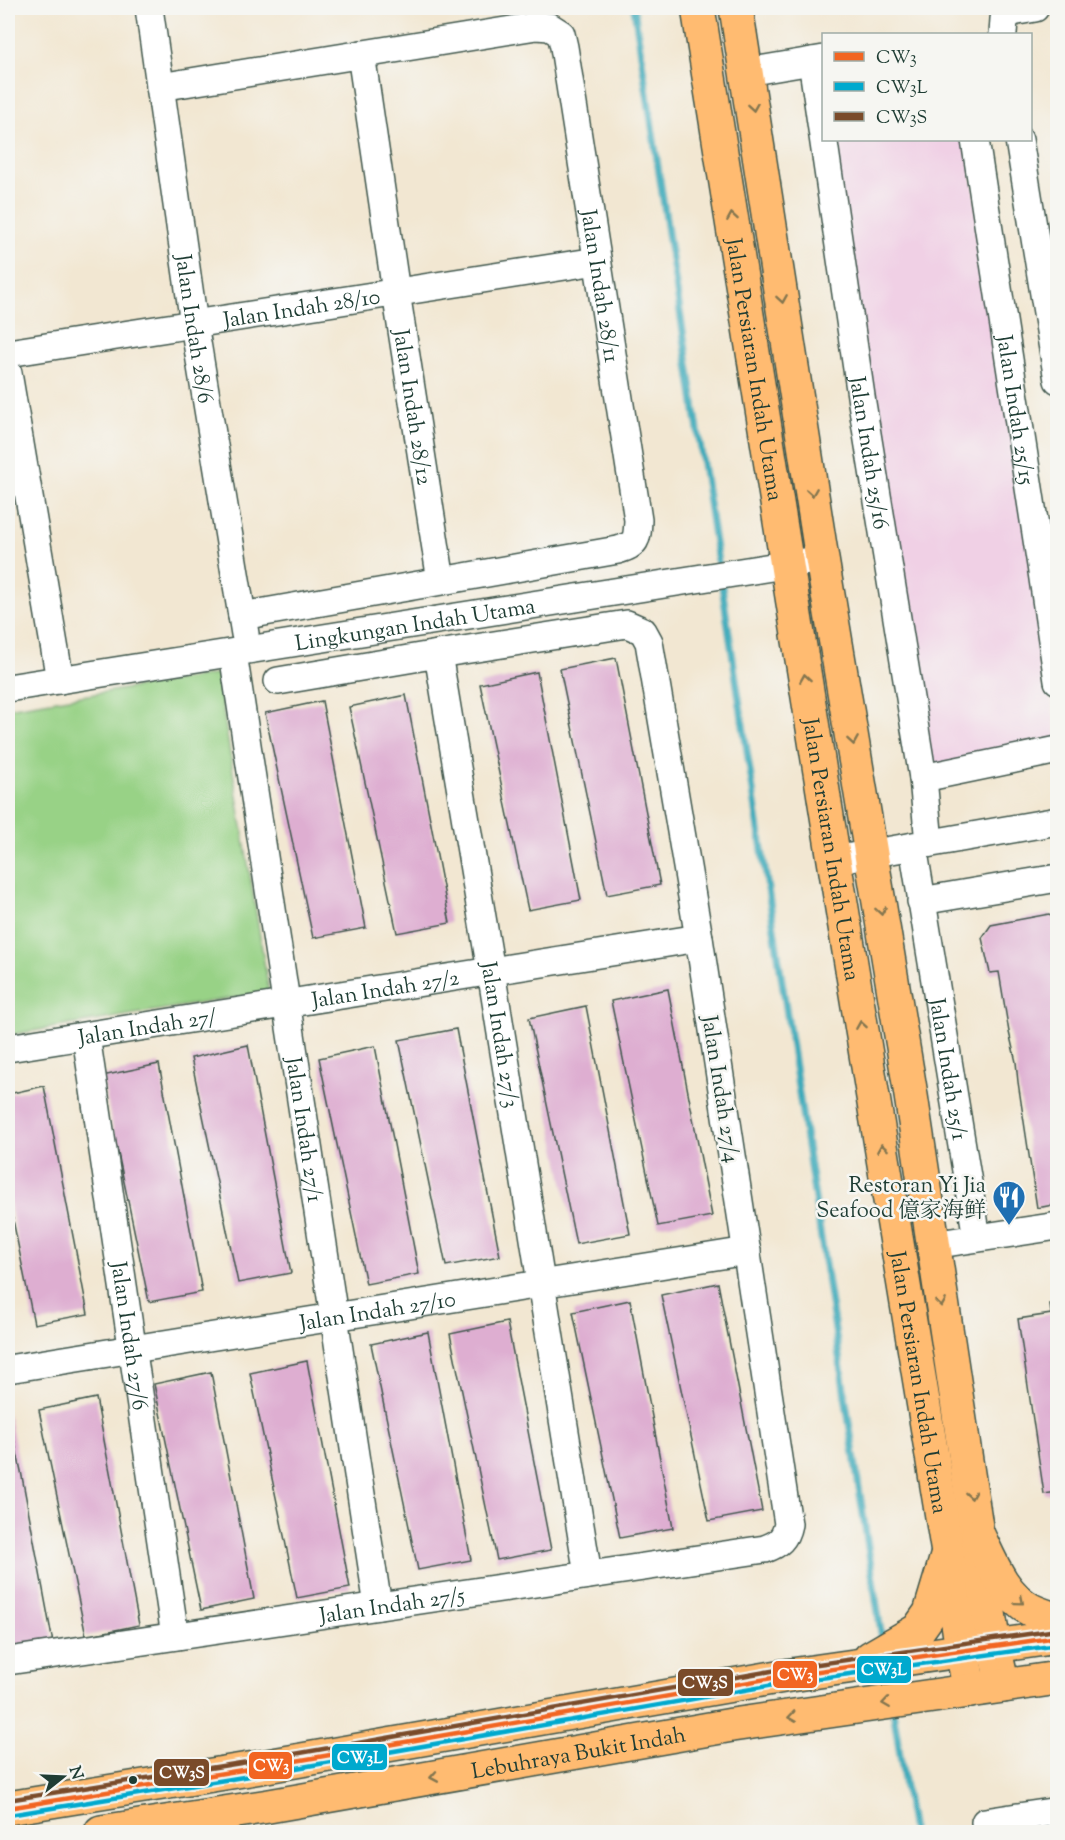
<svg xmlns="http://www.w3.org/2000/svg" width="1065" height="1840" font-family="'Sorts Mill Goudy','Noto Serif SC',serif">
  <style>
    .built { fill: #f0d0e5 }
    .green { fill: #98d286; stroke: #5c885d; stroke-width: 1.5 }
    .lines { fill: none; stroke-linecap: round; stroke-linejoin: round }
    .stream { stroke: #3caaba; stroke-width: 7 }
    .building { fill: #deaed1 }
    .minor-casing { stroke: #3f564c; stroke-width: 30 }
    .major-casing { stroke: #3f564c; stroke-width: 36 }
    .highway-casing { stroke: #3f564c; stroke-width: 36 }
    .minor { stroke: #fff; stroke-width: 27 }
    .major { stroke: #ffbb71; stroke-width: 33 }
    .highway { stroke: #ffbb71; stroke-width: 33 }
    .bus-1-casing { stroke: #f6f6f2; stroke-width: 9 }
    .bus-2-casing { stroke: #f6f6f2; stroke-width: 9 }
    .bus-3-casing { stroke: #f6f6f2; stroke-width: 9 }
    .bus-1 { stroke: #f26522; stroke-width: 4.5 }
    .bus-2 { stroke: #00a9ce; stroke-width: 4.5 }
    .bus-3 { stroke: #7a4b2a; stroke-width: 4.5 }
    .oneway { stroke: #84764f }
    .bus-dot { fill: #1f3d34; stroke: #f6f6f2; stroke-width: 2 }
    .labels { text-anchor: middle; stroke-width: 5; stroke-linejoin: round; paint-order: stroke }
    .street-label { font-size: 22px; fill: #1f3d34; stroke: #f6f6f2 }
    .poi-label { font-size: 22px; fill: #1f3d34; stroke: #f6f6f2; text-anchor: end }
    .line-badge { stroke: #f6f6f2; stroke-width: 2 }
    .badge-label { font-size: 16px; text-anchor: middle; font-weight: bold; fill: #fff }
  </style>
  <rect width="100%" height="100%" fill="#f6f6f2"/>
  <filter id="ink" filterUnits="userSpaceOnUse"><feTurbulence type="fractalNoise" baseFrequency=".0167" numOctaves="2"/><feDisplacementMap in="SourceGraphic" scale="12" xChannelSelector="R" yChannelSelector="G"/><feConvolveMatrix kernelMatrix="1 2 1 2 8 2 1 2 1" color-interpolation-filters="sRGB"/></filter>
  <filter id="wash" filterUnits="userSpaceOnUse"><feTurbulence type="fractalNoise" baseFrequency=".008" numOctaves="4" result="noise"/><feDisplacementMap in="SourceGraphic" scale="24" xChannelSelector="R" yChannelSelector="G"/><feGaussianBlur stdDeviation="1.35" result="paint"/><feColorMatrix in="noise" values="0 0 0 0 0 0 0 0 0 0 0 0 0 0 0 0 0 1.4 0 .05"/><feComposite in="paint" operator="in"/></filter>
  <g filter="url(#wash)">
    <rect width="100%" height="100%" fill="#f2e7d2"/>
    <path class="built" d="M832 140H966L1008 401 1057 740 930 768Z"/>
    <path class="green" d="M217 674 269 992 8 1035V708Z"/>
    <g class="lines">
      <path class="stream" d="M634 8 719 569
        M721 580 882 1639
        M893 1710 912 1832"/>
    </g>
    <g id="blocks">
      <path class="building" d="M616 658 660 885 607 895 560 669Z
        M537 672 581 900 528 910 480 684Z
        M406 695 450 923 397 933 349 707Z
        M322 701 366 928 313 938 265 713Z
        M1049 914 1058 920V1204L1037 1208 1018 1082 1016 1062 1009 1032 999 972 990 973 982 938 991 925Z
        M668 989 712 1216 658 1226 611 1001Z
        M586 1006 630 1234 576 1244 529 1018Z
        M456 1029 500 1256 446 1266 399 1040Z
        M248 1045 291 1273 238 1283 191 1058Z
        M375 1046 419 1274 366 1284 319 1058Z
        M159 1064 202 1292 149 1302 102 1076Z
        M44 1086 88 1314 34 1324 8 1195V1094Z
        M718 1283 762 1511 709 1521 661 1295Z
        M630 1300 673 1528 620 1538 573 1312Z
        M1058 1303V1492L1044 1494 1018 1319 1051 1314 1050 1304Z
        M507 1322 551 1550 497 1560 450 1334Z
        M428 1332 471 1560 418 1570 371 1344Z
        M307 1361 350 1588 297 1598 250 1373Z
        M211 1372 254 1599 201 1610 154 1384Z
        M96 1398 139 1625 86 1636 39 1410Z
        M8 1413 21 1471 53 1643 8 1651Z"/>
    </g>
  </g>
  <g filter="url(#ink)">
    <use href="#blocks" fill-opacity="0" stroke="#3f564c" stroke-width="1.5"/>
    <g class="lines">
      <defs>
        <g id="minor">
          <path id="s1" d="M149 8 194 324 245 634"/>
          <path d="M1003 34 1004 19 1012 12 1035 8"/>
          <path id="s2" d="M361 54 396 292 441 581"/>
          <path id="s3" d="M812 61 862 403 923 778 929 843"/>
          <path d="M747 72 824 59"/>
          <path id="s4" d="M160 87 536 26 550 27 561 34 564 47 638 520C637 540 637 544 618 550L242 616"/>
          <path id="s5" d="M975 140 1042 572 1058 681"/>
          <path d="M1019 140 1058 380"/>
          <path id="s6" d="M8 353 597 261"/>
          <path d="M8 373 60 680"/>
          <path id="s7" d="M233 653 378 1606"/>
          <path id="s8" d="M278 681 438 654 491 971 588 1575"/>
          <path id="s9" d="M8 688 822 559"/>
          <path d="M923 778 1058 750"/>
          <path id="s10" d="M913 846 977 1238"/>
          <path d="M834 860 1058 821"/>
          <path d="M921 901 1058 878"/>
          <path id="s11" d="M86 1036 175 1636"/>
          <path id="s12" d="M8 1048 699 938"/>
          <path d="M932 1245 1058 1226"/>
          <path id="s13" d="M8 1369 747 1251"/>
          <path id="s14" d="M8 1661 765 1549C779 1544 785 1539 788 1524L699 938 649 642 643 631 627 624 438 654"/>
          <path d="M987 1832 985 1822 1058 1811"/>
        </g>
        <g id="major">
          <path id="s15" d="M698 8 834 860 948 1553 962 1651 970 1691"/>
          <path d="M736 8 822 559 910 1089 994 1646 1003 1686"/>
        </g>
        <g id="highway">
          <path d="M978 1535C991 1562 1003 1595 1031 1610 1039 1614 1049 1617 1058 1620"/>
          <path d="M870 1658 918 1630 930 1613 948 1553"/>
          <path d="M8 1808 261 1767 784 1676 1058 1637"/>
          <path id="s16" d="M101 1832 269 1806 732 1725 1058 1678"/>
        </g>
      </defs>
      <use href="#minor" class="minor-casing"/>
      <use href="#major" class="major-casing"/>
      <use href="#highway" class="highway-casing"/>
      <use href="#minor" class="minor"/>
      <use href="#major" class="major"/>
      <use href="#highway" class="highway"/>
      <defs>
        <path id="bus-1" d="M8 1808 261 1767 784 1676 1058 1637"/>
        <path id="bus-2" d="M9 1815 262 1774 785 1683 1058 1645"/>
        <path id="bus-3" d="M8 1800 260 1760 783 1669 1057 1630"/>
      </defs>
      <use href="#bus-1" class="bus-1-casing"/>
      <use href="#bus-2" class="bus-2-casing"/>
      <use href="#bus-3" class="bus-3-casing"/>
      <use href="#bus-1" class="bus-1"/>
      <use href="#bus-2" class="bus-2"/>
      <use href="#bus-3" class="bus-3"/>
    </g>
    <defs><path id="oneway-chevron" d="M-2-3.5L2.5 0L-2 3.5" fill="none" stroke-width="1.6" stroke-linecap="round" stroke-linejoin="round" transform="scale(1.5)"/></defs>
    <g class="oneway">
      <use href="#oneway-chevron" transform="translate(753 107) rotate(81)"/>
      <use href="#oneway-chevron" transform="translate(732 217) rotate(-99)"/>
      <use href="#oneway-chevron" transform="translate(782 299) rotate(81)"/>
      <use href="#oneway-chevron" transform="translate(812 492) rotate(81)"/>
      <use href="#oneway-chevron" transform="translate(805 678) rotate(-99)"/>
      <use href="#oneway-chevron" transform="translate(853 741) rotate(81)"/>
      <use href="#oneway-chevron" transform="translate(881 911) rotate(81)"/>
      <use href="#oneway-chevron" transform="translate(861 1025) rotate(-99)"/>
      <use href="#oneway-chevron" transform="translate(882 1148) rotate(-99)"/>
      <use href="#oneway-chevron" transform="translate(941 1303) rotate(81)"/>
      <use href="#oneway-chevron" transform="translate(971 1495) rotate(81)"/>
      <use href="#oneway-chevron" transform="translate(1020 1601) rotate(40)"/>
      <use href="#oneway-chevron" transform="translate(886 1703) rotate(172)"/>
      <use href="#oneway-chevron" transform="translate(792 1717) rotate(172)"/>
      <use href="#oneway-chevron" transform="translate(434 1777) rotate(170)"/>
    </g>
  </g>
  <defs>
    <symbol id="restaurant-pin" viewBox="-11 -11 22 30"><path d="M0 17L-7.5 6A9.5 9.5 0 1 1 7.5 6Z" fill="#1f6fb2" stroke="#f6f6f2"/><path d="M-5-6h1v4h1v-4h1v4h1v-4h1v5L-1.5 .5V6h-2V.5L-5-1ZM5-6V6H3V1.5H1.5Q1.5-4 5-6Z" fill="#fff"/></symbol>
  </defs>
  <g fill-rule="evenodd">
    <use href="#restaurant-pin" x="990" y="1178" width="38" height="52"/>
  </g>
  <circle class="bus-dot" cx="133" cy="1780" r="5"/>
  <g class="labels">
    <g class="street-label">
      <text dy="8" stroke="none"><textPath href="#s4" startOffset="663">Jalan Indah 28/11</textPath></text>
      <text dy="8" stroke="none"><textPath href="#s6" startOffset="297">Jalan Indah 28/10</textPath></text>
      <text dy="8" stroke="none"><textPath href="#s1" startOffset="324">Jalan Indah 28/6</textPath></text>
      <text dy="8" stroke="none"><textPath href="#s15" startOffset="366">Jalan Persiaran Indah Utama</textPath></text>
      <text dy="8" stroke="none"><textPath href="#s2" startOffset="357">Jalan Indah 28/12</textPath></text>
      <text dy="8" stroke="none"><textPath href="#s5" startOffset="273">Jalan Indah 25/15</textPath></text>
      <text dy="8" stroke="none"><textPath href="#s3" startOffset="396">Jalan Indah 25/16</textPath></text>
      <text dy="8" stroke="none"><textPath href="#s9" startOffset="412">Lingkungan Indah Utama</textPath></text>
      <text dy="8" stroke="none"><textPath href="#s15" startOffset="852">Jalan Persiaran Indah Utama</textPath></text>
      <text dy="8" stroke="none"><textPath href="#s12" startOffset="382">Jalan Indah 27/2</textPath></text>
      <text dy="8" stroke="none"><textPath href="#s12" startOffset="141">Jalan Indah 27/</textPath></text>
      <text dy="8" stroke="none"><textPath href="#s8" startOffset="548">Jalan Indah 27/3</textPath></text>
      <text dy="8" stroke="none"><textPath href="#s10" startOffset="226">Jalan Indah 25/1</textPath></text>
      <text transform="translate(722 1089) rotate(81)" y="8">Jalan Indah 27/4</text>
      <text dy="8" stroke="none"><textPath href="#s7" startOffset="482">Jalan Indah 27/1</textPath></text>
      <text dy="8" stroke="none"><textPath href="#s13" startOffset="374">Jalan Indah 27/10</textPath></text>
      <text dy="8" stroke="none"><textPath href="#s11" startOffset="303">Jalan Indah 27/6</textPath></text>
      <text dy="8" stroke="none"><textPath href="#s15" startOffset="1392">Jalan Persiaran Indah Utama</textPath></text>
      <text dy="8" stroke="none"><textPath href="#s14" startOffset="388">Jalan Indah 27/5</textPath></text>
      <text dy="8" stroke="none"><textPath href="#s16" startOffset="484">Lebuhraya Bukit Indah</textPath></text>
    </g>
    <g class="poi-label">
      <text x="986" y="1192">Restoran Yi Jia<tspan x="986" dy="25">Seafood 億家海鲜</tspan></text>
    </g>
  </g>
  <g class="line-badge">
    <rect x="856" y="1655" width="56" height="29" rx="6" fill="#00a9ce"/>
    <rect x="772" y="1660" width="46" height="29" rx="6" fill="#f26522"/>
    <rect x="677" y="1668" width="57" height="29" rx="6" fill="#7a4b2a"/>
    <rect x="331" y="1743" width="57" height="28" rx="6" fill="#00a9ce"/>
    <rect x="248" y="1751" width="45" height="29" rx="6" fill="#f26522"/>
    <rect x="153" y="1758" width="57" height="29" rx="6" fill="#7a4b2a"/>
  </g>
  <g class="badge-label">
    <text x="884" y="1675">CW3L</text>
    <text x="795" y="1680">CW3</text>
    <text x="705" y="1688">CW3S</text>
    <text x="360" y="1763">CW3L</text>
    <text x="271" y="1771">CW3</text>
    <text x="182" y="1778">CW3S</text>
  </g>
  <rect width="1065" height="1840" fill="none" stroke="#f6f6f2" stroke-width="30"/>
  <rect x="822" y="33" width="210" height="108" fill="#f6f6f2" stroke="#a0aca6" stroke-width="1.5"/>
  <rect x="834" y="52" width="30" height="9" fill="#f26522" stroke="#a0aca6" stroke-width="1.5"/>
  <text x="876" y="63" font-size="18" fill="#1f3d34">CW3</text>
  <rect x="834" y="82" width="30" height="9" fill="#00a9ce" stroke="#a0aca6" stroke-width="1.5"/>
  <text x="876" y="93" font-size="18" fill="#1f3d34">CW3L</text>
  <rect x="834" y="112" width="30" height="9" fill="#7a4b2a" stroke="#a0aca6" stroke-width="1.5"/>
  <text x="876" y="123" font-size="18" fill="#1f3d34">CW3S</text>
  <g transform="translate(63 1777) rotate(72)" stroke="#f6f6f2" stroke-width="4.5" paint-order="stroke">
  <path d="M0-4.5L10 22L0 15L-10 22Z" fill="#1f3d34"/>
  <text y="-9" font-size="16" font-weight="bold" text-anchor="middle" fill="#1f3d34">N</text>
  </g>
</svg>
